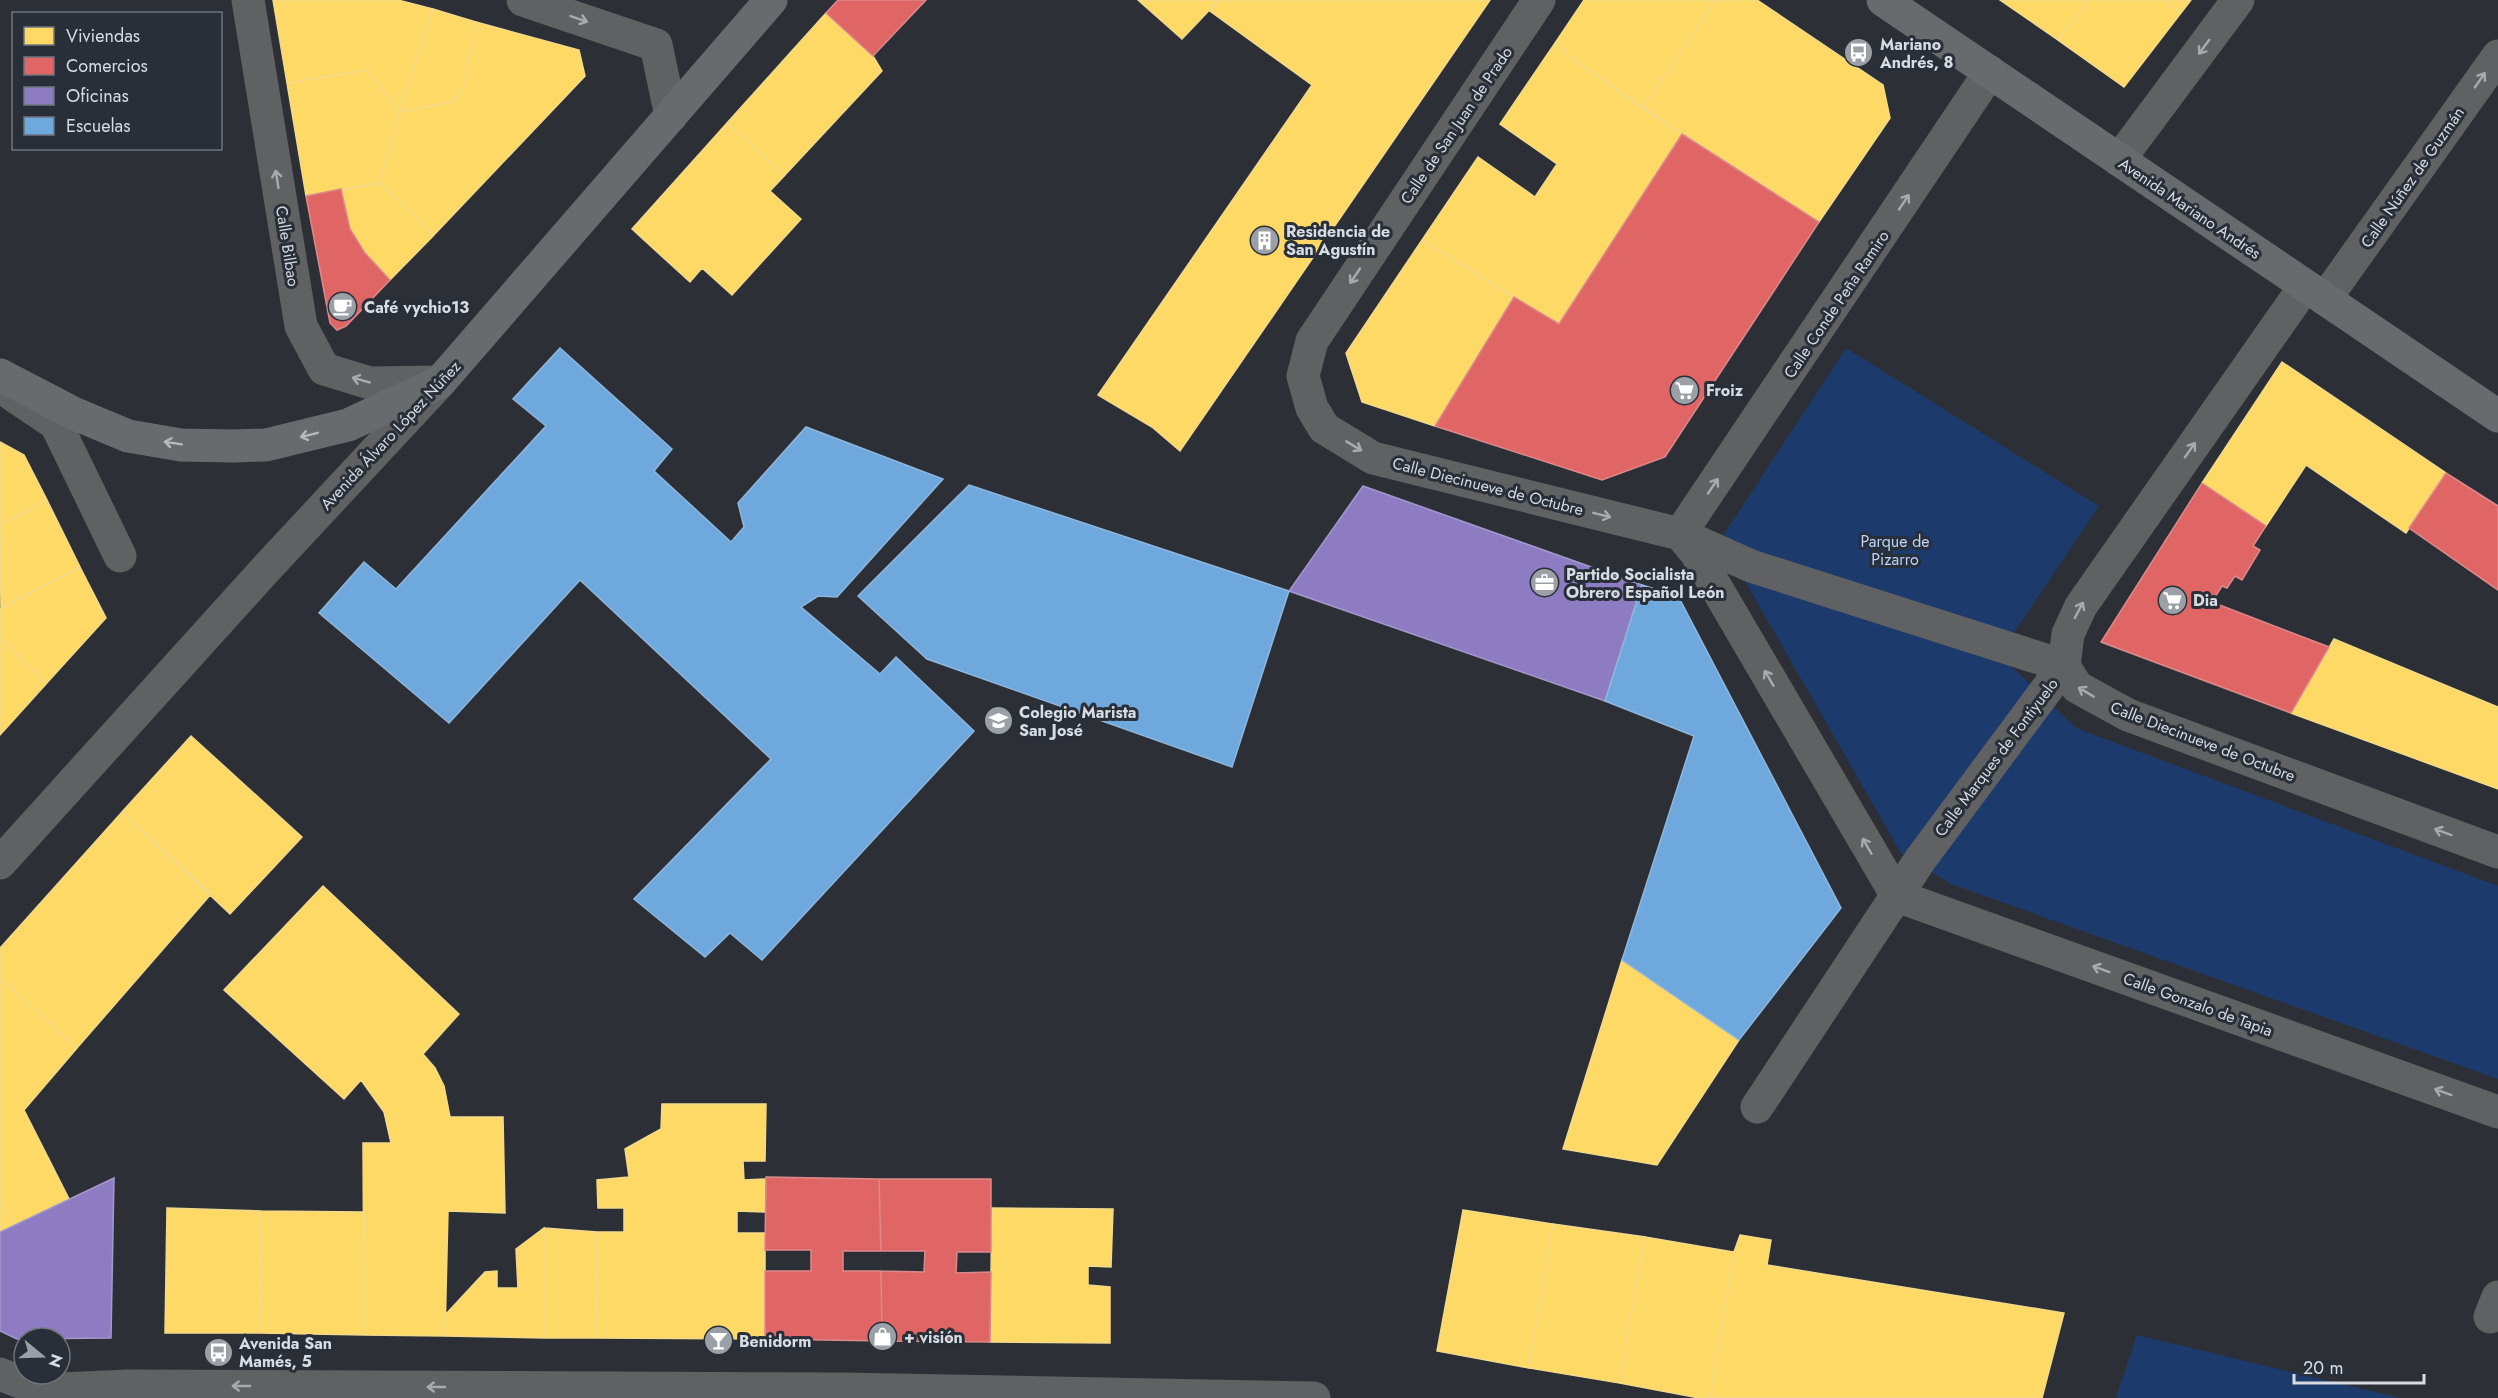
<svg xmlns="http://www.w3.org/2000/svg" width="2498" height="1398" font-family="Jost,sans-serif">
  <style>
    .green { fill: #1c3b6c }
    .homes { fill: #ffd966; stroke: #f3da8b; stroke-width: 1.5 }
    .shops { fill: #e06666; stroke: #dd898b; stroke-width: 1.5 }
    .offices { fill: #8e7cc3; stroke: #a498cc; stroke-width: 1.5 }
    .schools { fill: #6fa8dc; stroke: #8eb7de; stroke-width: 1.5 }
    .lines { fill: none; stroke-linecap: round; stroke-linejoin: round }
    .minor { stroke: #606163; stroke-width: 33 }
    .major { stroke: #686b6d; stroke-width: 33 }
    .oneway { stroke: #a7aaaf }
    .oneway2 { stroke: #b6b9bf }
    .labels { text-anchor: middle; stroke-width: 6; stroke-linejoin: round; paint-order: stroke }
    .poi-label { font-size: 16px; font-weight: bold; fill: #d7dbe2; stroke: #292f39; text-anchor: start }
    .street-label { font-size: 16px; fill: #d7dbe2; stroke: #292f39 }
    .park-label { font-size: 16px; fill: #bad3fb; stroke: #292f39 }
  </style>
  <rect width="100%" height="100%" fill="#2c3036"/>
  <path class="green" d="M1846 348 2099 506 1999 655 2076 728 2498 886V1079L1951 884 1901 853 1721 539Z
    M2137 1335 2400 1398H2116Z"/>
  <path class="homes" d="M273 0H398L433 9 399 112 368 70 287 83Z
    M1138 0H1219L1182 39Z
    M1219 0H1490L1180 451 1152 427 1098 395 1312 85 1210 11Z
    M1584 0H1716L1642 108 1564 53 1565 51 1555 43Z
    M1716 0H1757L1883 85 1890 118 1819 222 1642 108Z
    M2000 0H2089L2058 40Z
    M2089 0H2163L2181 13 2124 87 2058 40Z
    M2163 0H2191L2181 13Z
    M433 9 476 22 463 89 453 102 399 112Z
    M826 13 873 56 882 71 785 175 727 123Z
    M476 22 579 50 585 76 434 235 380 183 399 112 453 102 463 89Z
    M1555 43 1565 51 1564 53 1682 134 1559 324 1422 240 1478 157 1535 197 1557 164 1500 124Z
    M368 70 399 112 380 183 306 196 287 83Z
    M727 123 785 175 770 191 801 219 732 295 702 268 690 282 632 229Z
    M380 183 434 235 390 280 365 253 350 229 341 189Z
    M1422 240 1514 297 1435 426 1362 402 1346 353Z
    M2282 362 2446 473 2406 533 2306 465 2266 526 2202 483Z
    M0 442 24 455 47 500 0 525Z
    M47 500 80 567 1 608 0 525Z
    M80 567 106 618 46 684 0 638V609Z
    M0 638 46 684 0 735Z
    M2334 639 2498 707V789L2291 713Z
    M191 736 302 837 230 914 122 812Z
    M122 812 211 894 77 1048 0 978V948Z
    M323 886 459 1014 423 1054 435 1068 444 1086 450 1117H503L505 1213 448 1211 445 1336 364 1335 363 1143H391L384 1112 361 1080 344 1099 224 990Z
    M1622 960 1739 1040 1657 1165 1563 1149Z
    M0 978 77 1048 24 1110 69 1199 15 1225 0 1199Z
    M662 1104H766L765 1161H743L744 1180 765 1179V1212L737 1211V1233H765V1339L596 1338 597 1232H624V1208H598L597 1180 629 1177 625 1149 661 1129Z
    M0 1199 15 1225 0 1232Z
    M167 1208 261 1211 260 1333H165Z
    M992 1208 1113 1209 1111 1267 1088 1266V1285L1110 1287V1343L990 1342Z
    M1463 1210 1553 1224 1529 1368 1437 1351Z
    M261 1211 364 1212V1335L260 1333Z
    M1553 1224 1645 1237 1619 1383 1529 1368Z
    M544 1228 597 1232 596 1338H544Z
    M544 1228V1338L445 1336V1315L485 1272 497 1271V1288H518L516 1249Z
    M1740 1235 1771 1240 1767 1265 2064 1313 2042 1398H1710L1734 1252Z
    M1645 1237 1734 1252 1710 1398H1699L1619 1383Z"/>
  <path class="shops" d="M838 0H926L873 56 826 13Z
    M1682 134 1819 222 1665 457 1602 480 1435 426 1514 297 1559 324Z
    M341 189 350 229 365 253 390 280 346 326 337 330 330 323 306 196Z
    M2446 473 2498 506V590L2409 528Z
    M2202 483 2266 526 2253 546 2260 550 2242 580 2235 576 2227 588 2222 586 2215 597 2217 604 2329 647 2291 713 2101 642Z
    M766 1177 879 1179 881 1251H843V1271H881L882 1341 765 1339V1271H811V1250H765Z
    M879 1179H991V1252H957L956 1273 991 1272 990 1342 882 1341 881 1271 924 1272 925 1251H881Z"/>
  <path class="offices" d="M1363 486 1642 585 1605 701 1289 591Z
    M114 1178 111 1338 17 1339 0 1331V1232Z"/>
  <path class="schools" d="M560 348 672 449 654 471 731 542 744 527 738 503 806 427 943 479 837 597 818 596 801 607 880 674 896 657 974 731 762 960 730 933 705 957 634 899 771 759 580 580 449 723 319 613 364 562 396 589 546 426 513 399Z
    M969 485 1289 591 1232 767 927 659 858 596Z
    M1642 585 1678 596 1841 908 1739 1040 1622 960 1694 736 1605 701Z"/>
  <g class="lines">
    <path class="minor" d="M248 0 301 326 324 369 370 383 440 382
      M523 0 656 45 671 116
      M1539 0 1312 341 1303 376 1312 408 1324 428 1373 458 1680 534 1751 566 2064 666 2077 687 2128 715 2498 852
      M2119 160 2238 0
      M2325 299 2498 56
      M10 393 56 424 120 556
      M1680 534 1990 72
      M1682 536 1696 553 1897 896
      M0 863 265 570 440 382
      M1897 896 2498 1112
      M1757 1107 1920 860 2064 666 2068 634 2081 606 2305 286
      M2490 1317 2498 1297
      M0 1374 40 1390 128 1386 841 1389 1314 1398"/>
    <path class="major" d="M1883 0 2498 416
      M0 375 73 413 128 436 181 445 232 446 266 445 348 425 440 382 771 0"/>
  </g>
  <defs><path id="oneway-shaft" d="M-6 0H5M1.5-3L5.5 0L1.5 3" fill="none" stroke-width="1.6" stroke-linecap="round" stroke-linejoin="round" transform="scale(1.5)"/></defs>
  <g class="oneway">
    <use href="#oneway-shaft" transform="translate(579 19) rotate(19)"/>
    <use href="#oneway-shaft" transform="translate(2204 47) rotate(126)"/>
    <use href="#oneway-shaft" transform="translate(2480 80) rotate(-55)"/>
    <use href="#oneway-shaft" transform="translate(277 179) rotate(-99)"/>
    <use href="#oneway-shaft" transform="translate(1904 202) rotate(-56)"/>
    <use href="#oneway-shaft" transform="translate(1355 276) rotate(124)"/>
    <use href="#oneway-shaft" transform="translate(361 380) rotate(-164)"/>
    <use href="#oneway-shaft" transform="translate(1354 446) rotate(31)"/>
    <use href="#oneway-shaft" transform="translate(2190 450) rotate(-55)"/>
    <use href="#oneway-shaft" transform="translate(1713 486) rotate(-56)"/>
    <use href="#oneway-shaft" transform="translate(1602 515) rotate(14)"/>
    <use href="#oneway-shaft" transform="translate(2079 610) rotate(-62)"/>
    <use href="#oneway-shaft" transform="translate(1769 678) rotate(-120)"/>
    <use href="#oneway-shaft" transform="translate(2086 692) rotate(-149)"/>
    <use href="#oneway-shaft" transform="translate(2443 832) rotate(-160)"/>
    <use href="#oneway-shaft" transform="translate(1867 846) rotate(-120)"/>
    <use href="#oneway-shaft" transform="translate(2101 969) rotate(-160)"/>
    <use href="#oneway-shaft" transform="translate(2443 1092) rotate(-160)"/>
    <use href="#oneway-shaft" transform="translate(241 1386) rotate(-180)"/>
    <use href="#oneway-shaft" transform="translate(436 1387) rotate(-180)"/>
  </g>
  <g class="oneway2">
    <use href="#oneway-shaft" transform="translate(309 435) rotate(166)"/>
    <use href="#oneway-shaft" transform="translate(173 443) rotate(-171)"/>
  </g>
  <defs>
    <symbol id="bus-disc" viewBox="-11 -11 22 22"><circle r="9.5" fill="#9b9fa6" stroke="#292f39"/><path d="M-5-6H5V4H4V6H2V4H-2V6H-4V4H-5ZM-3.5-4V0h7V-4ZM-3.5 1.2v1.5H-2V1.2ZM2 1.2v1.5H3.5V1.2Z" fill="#fff"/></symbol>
    <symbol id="building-disc" viewBox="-11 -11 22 22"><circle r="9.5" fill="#9b9fa6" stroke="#292f39"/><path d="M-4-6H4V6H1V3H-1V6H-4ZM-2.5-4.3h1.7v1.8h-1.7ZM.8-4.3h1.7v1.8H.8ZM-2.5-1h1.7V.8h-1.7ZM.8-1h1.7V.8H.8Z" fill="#fff"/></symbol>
    <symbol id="cafe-disc" viewBox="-11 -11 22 22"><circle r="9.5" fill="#9b9fa6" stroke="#292f39"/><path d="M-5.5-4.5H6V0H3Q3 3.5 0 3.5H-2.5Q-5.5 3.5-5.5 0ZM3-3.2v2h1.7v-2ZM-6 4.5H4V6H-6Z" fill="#fff"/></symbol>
    <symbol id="supermarket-disc" viewBox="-11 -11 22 22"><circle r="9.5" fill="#9b9fa6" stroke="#292f39"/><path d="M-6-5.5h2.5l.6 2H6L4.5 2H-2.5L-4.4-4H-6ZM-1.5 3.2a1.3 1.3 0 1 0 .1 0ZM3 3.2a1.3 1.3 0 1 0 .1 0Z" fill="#fff"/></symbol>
    <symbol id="office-disc" viewBox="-11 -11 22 22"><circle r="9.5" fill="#9b9fa6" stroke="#292f39"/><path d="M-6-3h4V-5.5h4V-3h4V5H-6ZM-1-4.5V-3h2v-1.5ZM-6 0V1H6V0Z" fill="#fff"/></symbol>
    <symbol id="school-disc" viewBox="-11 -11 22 22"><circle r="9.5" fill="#9b9fa6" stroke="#292f39"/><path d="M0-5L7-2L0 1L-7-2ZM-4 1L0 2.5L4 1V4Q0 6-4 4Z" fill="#fff"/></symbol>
    <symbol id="shop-disc" viewBox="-11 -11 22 22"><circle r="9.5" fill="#9b9fa6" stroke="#292f39"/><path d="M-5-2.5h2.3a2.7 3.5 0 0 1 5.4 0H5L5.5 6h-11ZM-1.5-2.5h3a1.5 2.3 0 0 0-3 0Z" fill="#fff"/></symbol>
    <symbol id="bar-disc" viewBox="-11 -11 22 22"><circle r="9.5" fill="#9b9fa6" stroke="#292f39"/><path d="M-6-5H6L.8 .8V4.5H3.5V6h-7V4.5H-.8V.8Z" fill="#fff"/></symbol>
  </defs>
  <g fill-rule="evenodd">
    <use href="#bus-disc" x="1842" y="36" width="33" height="33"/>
    <use href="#building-disc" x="1248" y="224" width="33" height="33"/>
    <use href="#cafe-disc" x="326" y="290" width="33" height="33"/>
    <use href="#supermarket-disc" x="1668" y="374" width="33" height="33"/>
    <use href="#office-disc" x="1528" y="566" width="33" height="33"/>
    <use href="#supermarket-disc" x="2156" y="584" width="33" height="33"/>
    <use href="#school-disc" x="982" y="704" width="33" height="33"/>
    <use href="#shop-disc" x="866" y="1320" width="33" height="33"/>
    <use href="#bar-disc" x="702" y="1324" width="33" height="33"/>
    <use href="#bus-disc" x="202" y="1336" width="33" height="33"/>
  </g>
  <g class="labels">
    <g class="poi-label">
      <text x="1880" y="50">Mariano<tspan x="1880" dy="18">Andrés, 8</tspan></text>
      <text x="1286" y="237">Residencia de<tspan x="1286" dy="18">San Agustín</tspan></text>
      <text x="364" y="313">Café vychio13</text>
      <text x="1706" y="396">Froiz</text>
      <text x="1566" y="580">Partido Socialista<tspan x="1566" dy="18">Obrero Español León</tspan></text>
      <text x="2193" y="606">Dia</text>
      <text x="1019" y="718">Colegio Marista<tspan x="1019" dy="18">San José</tspan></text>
      <text x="904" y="1343">+ visión</text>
      <text x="739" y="1347">Benidorm</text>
      <text x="239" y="1349">Avenida San<tspan x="239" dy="18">Mamés, 5</tspan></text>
    </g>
    <g class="street-label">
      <text transform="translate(1456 125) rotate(-56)" y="6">Calle de San Juan de Prado</text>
      <text transform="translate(2412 177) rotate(-55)" y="6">Calle Núñez de Guzmán</text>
      <text transform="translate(2190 208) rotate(34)" y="6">Avenida Mariano Andrés</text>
      <text transform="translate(288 246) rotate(81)" y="6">Calle Bilbao</text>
      <text transform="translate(1836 304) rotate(-56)" y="6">Calle Conde Peña Ramiro</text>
      <text transform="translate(390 435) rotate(-47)" y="6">Avenida Álvaro López Núñez</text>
      <text transform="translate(1488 486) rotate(14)" y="6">Calle Diecinueve de Octubre</text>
      <text transform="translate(2203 741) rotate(21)" y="6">Calle Diecinueve de Octubre</text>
      <text transform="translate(1996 757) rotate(-53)" y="6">Calle Marques de Fontiyuelo</text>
      <text transform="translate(2198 1004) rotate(20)" y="6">Calle Gonzalo de Tapia</text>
    </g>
    <g class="park-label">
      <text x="1895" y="547">Parque de<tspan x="1895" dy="18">Pizarro</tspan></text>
    </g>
  </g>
  <rect x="12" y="12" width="210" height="138" fill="#292f39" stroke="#6f747d" stroke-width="1.5"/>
  <rect x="24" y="27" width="30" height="18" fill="#ffd966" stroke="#6f747d" stroke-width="1.5"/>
  <text x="66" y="42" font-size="18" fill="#d7dbe2">Viviendas</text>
  <rect x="24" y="57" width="30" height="18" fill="#e06666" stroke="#6f747d" stroke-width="1.5"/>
  <text x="66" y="72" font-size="18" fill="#d7dbe2">Comercios</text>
  <rect x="24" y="87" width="30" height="18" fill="#8e7cc3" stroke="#6f747d" stroke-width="1.5"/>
  <text x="66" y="102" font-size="18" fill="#d7dbe2">Oficinas</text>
  <rect x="24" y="117" width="30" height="18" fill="#6fa8dc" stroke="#6f747d" stroke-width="1.5"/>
  <text x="66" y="132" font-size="18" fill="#d7dbe2">Escuelas</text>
  <g transform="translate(42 1356) rotate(109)"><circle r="28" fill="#292f39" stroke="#6f747d" stroke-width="1.5"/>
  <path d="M0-4.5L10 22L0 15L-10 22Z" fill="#9b9fa6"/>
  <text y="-9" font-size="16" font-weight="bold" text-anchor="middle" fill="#d7dbe2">N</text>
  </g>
  <path d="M2294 1374v9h130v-9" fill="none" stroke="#d7dbe2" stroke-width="3"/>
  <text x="2303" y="1374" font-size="18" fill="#d7dbe2" stroke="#292f39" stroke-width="4.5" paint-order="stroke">20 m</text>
</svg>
